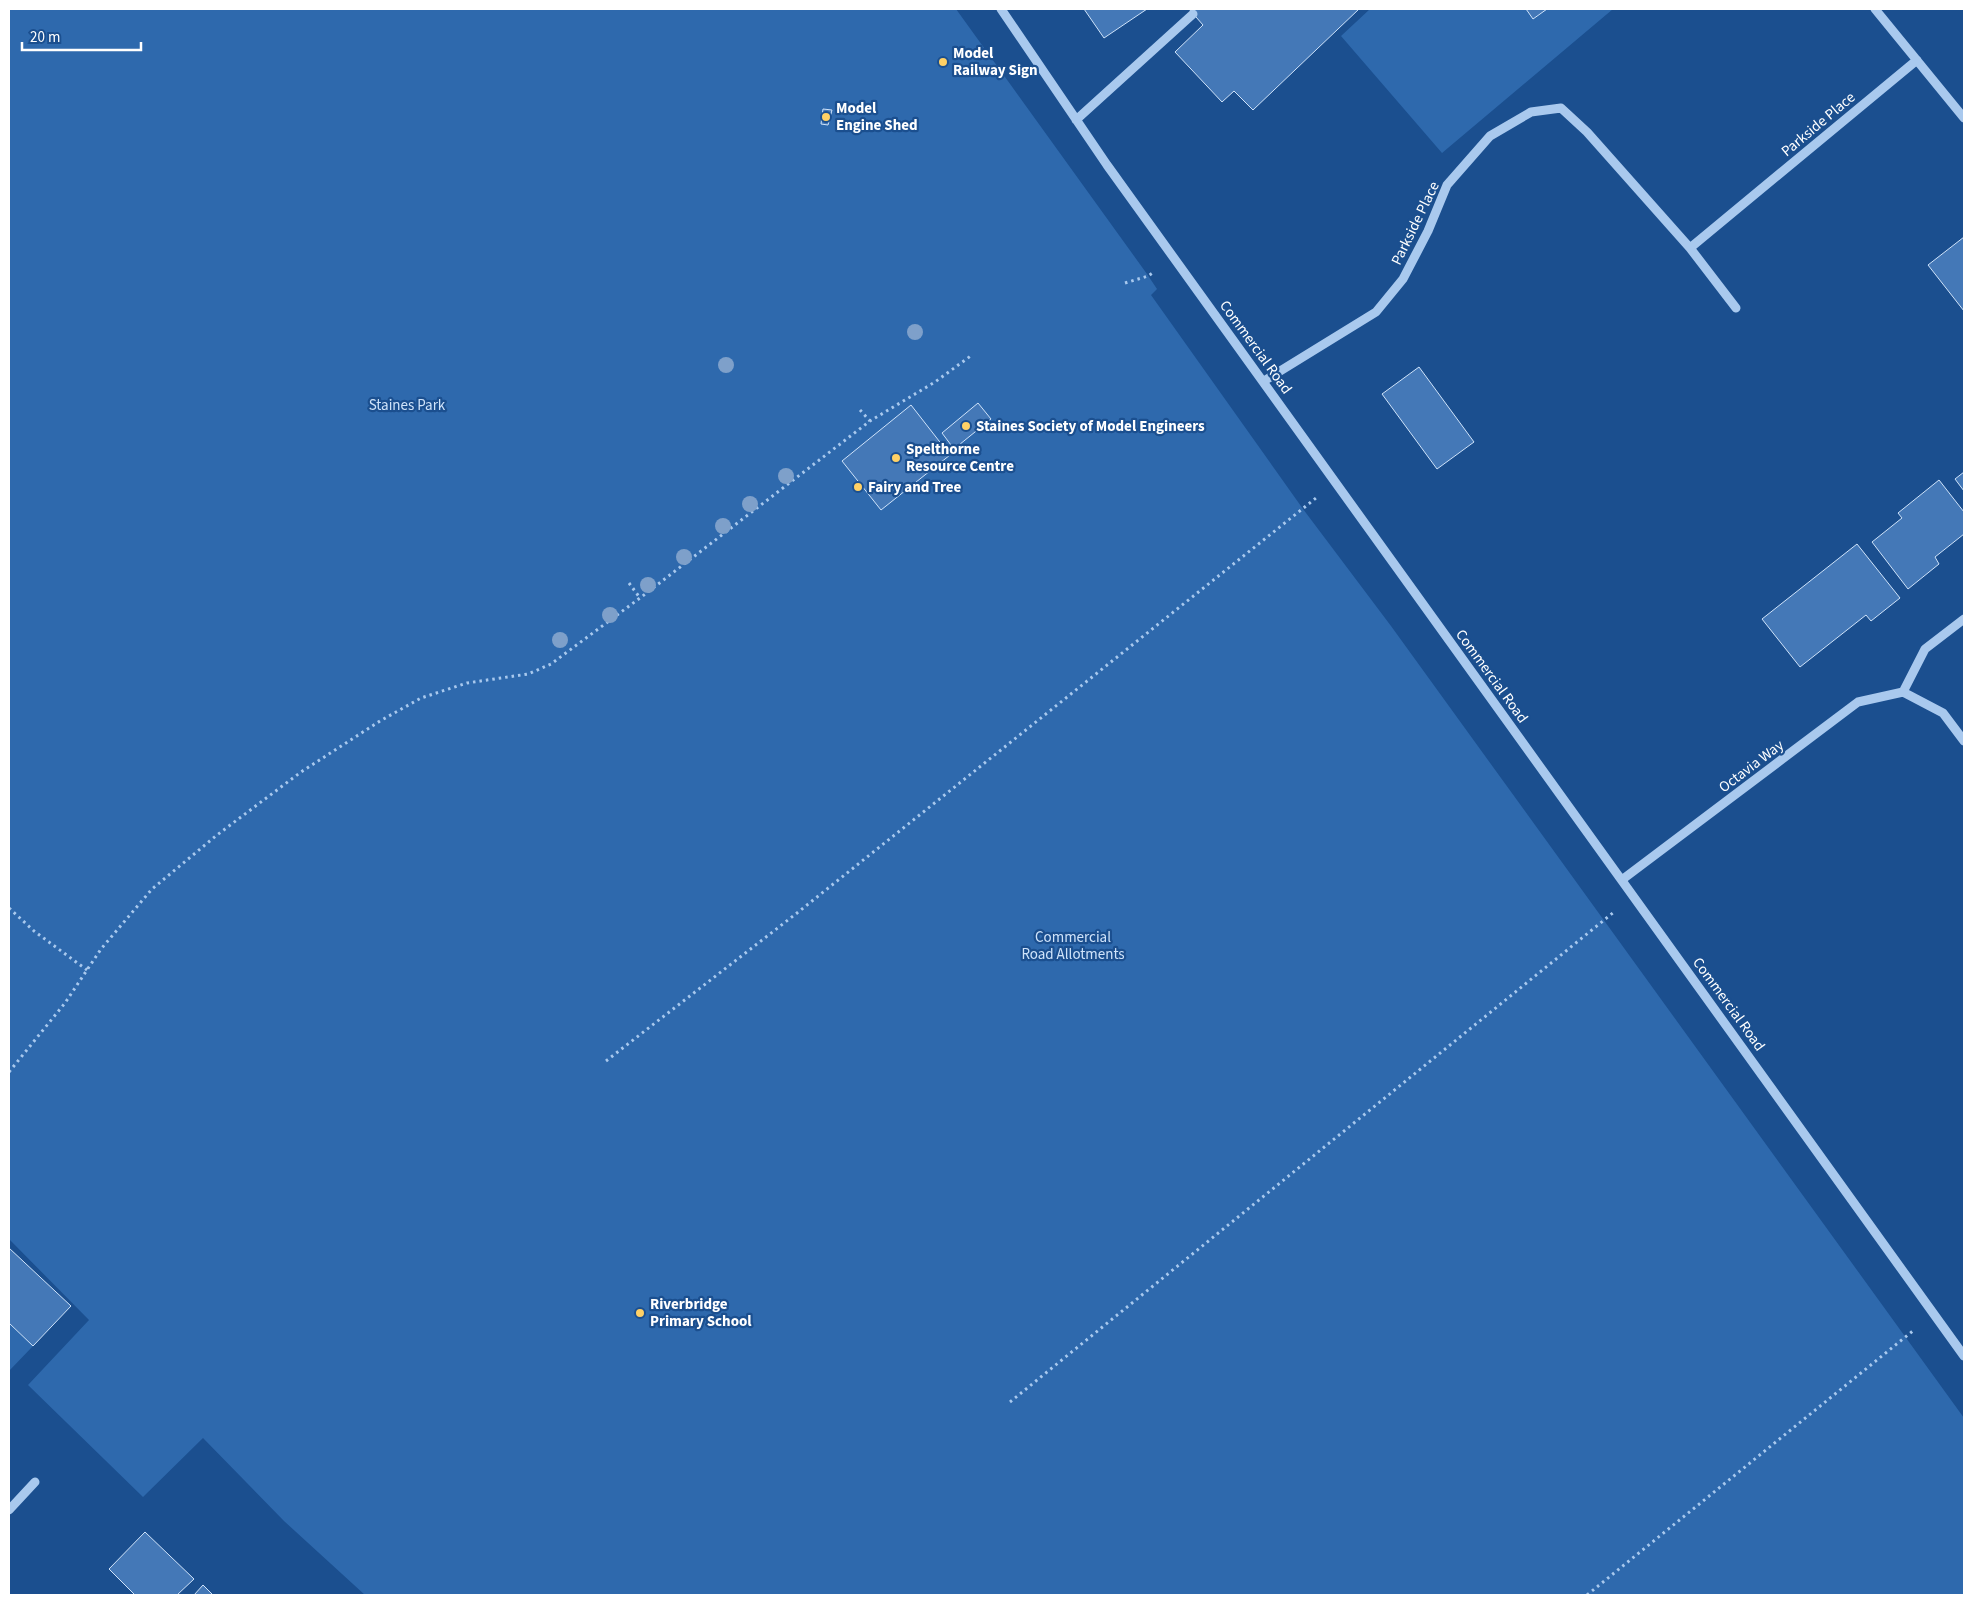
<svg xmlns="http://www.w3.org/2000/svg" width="1973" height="1604" font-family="'Source Sans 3',sans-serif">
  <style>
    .green { fill: #2e69ad }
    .building { fill: #4478b7; stroke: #cfe3fa }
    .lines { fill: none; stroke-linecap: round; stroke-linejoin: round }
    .path { stroke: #a9c9ee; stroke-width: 3; stroke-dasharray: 2.5 4; stroke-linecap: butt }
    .minor { stroke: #a9c9ee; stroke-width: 9 }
    .tree { fill: #7ea0ca }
    .poi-dot { fill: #ffd166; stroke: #1b4f8f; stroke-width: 2 }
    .labels { text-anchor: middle; stroke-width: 4.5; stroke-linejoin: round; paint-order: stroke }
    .poi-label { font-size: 15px; font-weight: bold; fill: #fff; stroke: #1b4f8f; text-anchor: start }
    .street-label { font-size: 15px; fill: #fff; stroke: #1b4f8f }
    .park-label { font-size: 15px; fill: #cfe3fa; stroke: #1b4f8f }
  </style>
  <rect width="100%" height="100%" fill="#1b4f8f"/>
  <path class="green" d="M9 9H956L1147 274 1157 289 1151 295 1303 509 1391 626 1964 1418V1595H365L284 1521 203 1438 143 1497 28 1385 89 1320 9 1239Z
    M1370 9H1613L1442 153 1341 36Z
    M9 1323 33 1346 9 1371Z"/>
  <path class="building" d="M1084 9H1147L1104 38Z
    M1189 9H1359L1253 110 1234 91 1222 102 1175 52 1203 25Z
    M1526 9H1547L1533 19Z
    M823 109 832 110 828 125 821 124Z
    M1964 237V311L1928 265Z
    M1419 367 1474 442 1437 469 1382 394Z
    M978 403 991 419 954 449 942 433Z
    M911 405 950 455 881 510 842 461Z
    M1964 472V491L1955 479Z
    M1939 480 1964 512V534L1935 557 1939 564 1908 589 1872 542 1902 518 1898 513Z
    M1857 544 1900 598 1871 621 1866 615 1800 667 1762 619Z
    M9 1248 71 1306 33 1346 9 1323Z
    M145 1532 194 1579 177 1595H135L109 1569Z
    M203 1585 213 1595H194Z"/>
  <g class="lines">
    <path class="path" d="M1125 283 1148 276 1154 272
      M860 410 870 421
      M629 583 640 598
      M9 908 34 931 87 970
      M606 1061 797 913 1316 498
      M9 1072 65 1003 101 949 152 889 217 835 301 772 380 721 421 698 467 683 528 674 551 664 640 598 870 421 935 382 972 355
      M1010 1402 1614 912
      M1587 1595 1914 1330"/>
    <path class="minor" d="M1001 9 1107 165 1964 1356
      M1875 9 1964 118
      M1076 120 1193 14
      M1690 248 1917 60
      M1264 381 1376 312 1403 279 1428 231 1447 185 1490 136 1531 112 1561 108 1587 132 1690 248 1736 308
      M1903 692 1943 713 1964 741
      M1623 879 1858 702 1903 692 1925 649 1964 619
      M9 1510 35 1482"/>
  </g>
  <g class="tree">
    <circle cx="915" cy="332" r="8"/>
    <circle cx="726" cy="365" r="8"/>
    <circle cx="786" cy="476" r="8"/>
    <circle cx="750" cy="504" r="8"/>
    <circle cx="723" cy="526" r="8"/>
    <circle cx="684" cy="557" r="8"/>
    <circle cx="648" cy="585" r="8"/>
    <circle cx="610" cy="615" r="8"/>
    <circle cx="560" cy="640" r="8"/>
  </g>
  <g class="poi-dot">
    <circle cx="943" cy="62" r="5"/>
    <circle cx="826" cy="117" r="5"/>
    <circle cx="966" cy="426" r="5"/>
    <circle cx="896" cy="458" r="5"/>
    <circle cx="858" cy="487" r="5"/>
    <circle cx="640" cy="1313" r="5"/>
  </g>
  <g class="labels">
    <g class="poi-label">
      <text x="953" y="58">Model<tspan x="953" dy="17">Railway Sign</tspan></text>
      <text x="836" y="113">Model<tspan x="836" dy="17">Engine Shed</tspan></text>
      <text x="976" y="431">Staines Society of Model Engineers</text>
      <text x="906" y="454">Spelthorne<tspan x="906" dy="17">Resource Centre</tspan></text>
      <text x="868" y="492">Fairy and Tree</text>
      <text x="650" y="1309">Riverbridge<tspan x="650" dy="17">Primary School</tspan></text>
    </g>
    <g class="street-label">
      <text transform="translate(1818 124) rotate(-40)" y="5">Parkside Place</text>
      <text transform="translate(1415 223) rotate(-64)" y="5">Parkside Place</text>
      <text transform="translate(1256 347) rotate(54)" y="5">Commercial Road</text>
      <text transform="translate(1492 676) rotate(54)" y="5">Commercial Road</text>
      <text transform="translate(1751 766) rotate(-37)" y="5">Octavia Way</text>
      <text transform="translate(1729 1004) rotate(54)" y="5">Commercial Road</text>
    </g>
    <g class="park-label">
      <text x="407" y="410">Staines Park</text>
      <text x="1073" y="942">Commercial<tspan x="1073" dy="17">Road Allotments</tspan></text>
    </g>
  </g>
  <rect width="1973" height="1604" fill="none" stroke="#ffffff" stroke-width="20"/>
  <path d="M22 42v8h119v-8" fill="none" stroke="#ffffff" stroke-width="2.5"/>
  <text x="30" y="42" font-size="15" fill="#ffffff" stroke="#1b4f8f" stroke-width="4" paint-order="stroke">20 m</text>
</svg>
